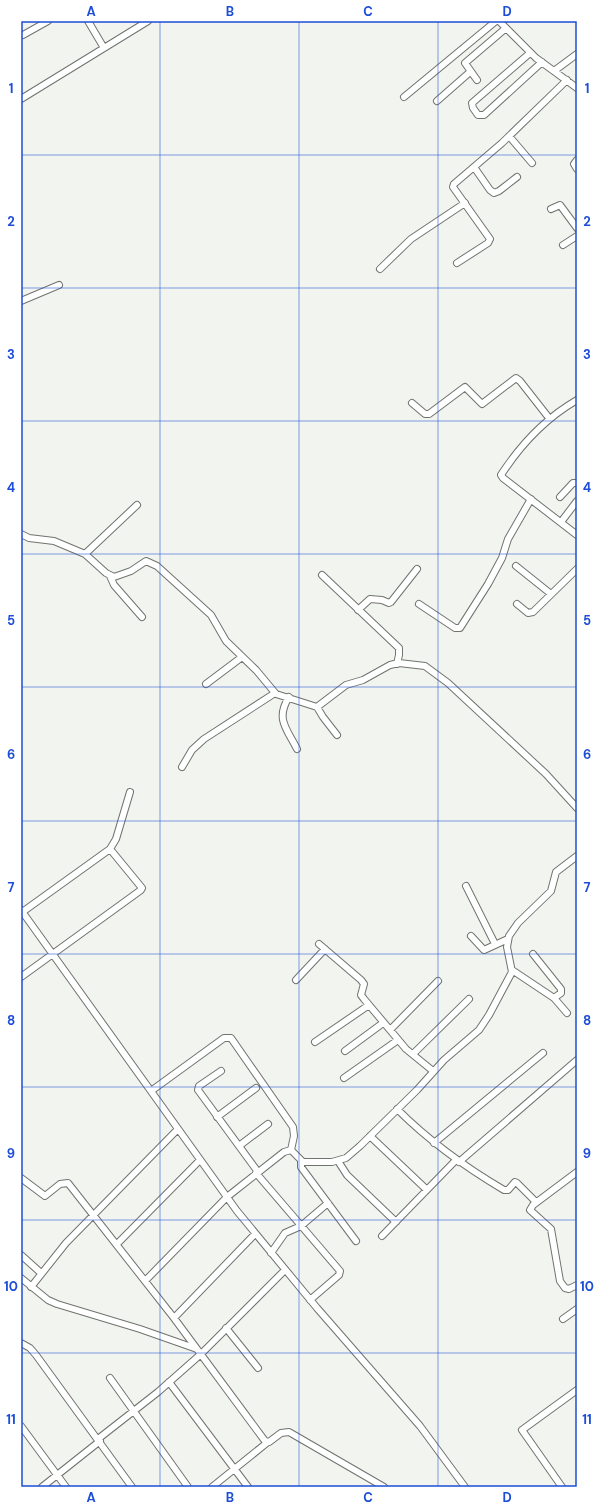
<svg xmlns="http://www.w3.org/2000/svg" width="598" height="1508" font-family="'DM Sans',sans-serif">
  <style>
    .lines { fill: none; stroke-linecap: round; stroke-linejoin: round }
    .minor-casing { stroke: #70736e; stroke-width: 8 }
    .minor { stroke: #fff; stroke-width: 6 }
    .grid { fill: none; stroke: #1d4ed8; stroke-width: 1; stroke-opacity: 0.55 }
    .neatline { fill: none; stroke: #1d4ed8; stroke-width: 1.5 }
    .grid-label { font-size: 13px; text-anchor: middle; font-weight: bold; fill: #1d4ed8 }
  </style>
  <rect width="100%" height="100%" fill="#f2f5ef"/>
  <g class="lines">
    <defs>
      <path id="minor" d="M88 21 104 48
        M499 21 536 58 577 88
        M23 35 48 21
        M530 53 472 103 473 108 478 115H484L542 62
        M554 71 577 54
        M477 80 465 63 506 28
        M404 97 496 21
        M21 99 148 21
        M437 101 470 72
        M509 136 532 163
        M577 160 574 164 577 169
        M474 167 490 190 494 193 499 191 517 177
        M551 209 560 205 577 228
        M563 245 577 236
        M457 263 488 243 490 239 453 187 454 184 502 143 567 80
        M380 269 411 239 465 203
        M21 301 59 285
        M577 400C546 418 521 444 501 475L503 478 577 535
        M412 403 425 414H429L465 387 482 404 516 378 520 381 549 418
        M560 497 573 483H577
        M561 522 577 501
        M21 534 29 538 54 541 85 554 106 573 114 577 131 571 146 561 157 566 211 615 226 641 256 670 276 694 317 707 346 685 363 680 390 665 399 663 425 666 448 683 546 774 577 808
        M85 554 137 505
        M516 566 551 594
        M322 575 399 648V655L397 664
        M110 576 114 585 142 617
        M419 604 455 628H460L488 584 502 558 508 539 531 499
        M517 604 528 613 533 612 577 569
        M358 610 370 599 382 600 389 603 391 602 417 569
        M206 684 242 657
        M289 697C275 719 287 729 297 749
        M317 707 323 717 337 735
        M182 767 192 750 204 739 275 693
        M466 886 495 944
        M21 910 237 1211 317 1308 420 1426 465 1487
        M21 913 110 849 116 839 130 792
        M471 936 484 950 508 939
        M319 944 361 980 364 984 361 995 364 999 406 1049 433 1071
        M533 954 561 989V993L554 998
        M512 970 554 998 567 1013
        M21 977 141 890 142 888 110 849
        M296 980 325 949
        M390 1030 438 981
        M315 1042 369 1005
        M345 1051 383 1023
        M413 1054 469 999
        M221 1071 199 1086 198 1090 258 1172
        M344 1078 398 1040
        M151 1091 224 1038H231L293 1127 294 1136 291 1150
        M397 1109C429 1141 465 1167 504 1190H508L515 1182 517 1183 536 1202
        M217 1117 256 1088
        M370 1136 426 1189
        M434 1143 543 1053
        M239 1146 268 1124
        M301 1161V1167L356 1241
        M338 1161 347 1175 396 1222
        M459 1162 577 1060
        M577 1172 533 1205 530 1210 551 1229 560 1281 565 1288 569 1289 577 1285
        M256 1173 340 1271 339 1275 310 1300
        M21 1178 45 1196 60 1184 68 1183 174 1318 265 1441 269 1442 281 1433 289 1432 384 1487
        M382 1236 456 1160
        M117 1244 200 1160
        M271 1253 285 1233 301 1226 328 1203
        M21 1255 41 1273
        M21 1278 48 1300 57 1304 140 1329 197 1349
        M145 1281 227 1197 284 1152 291 1150 303 1162H332L346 1158 360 1146 417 1090 444 1060 479 1030 489 1015 512 972 507 947 509 936 518 923 551 891 556 872 577 856
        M31 1287 66 1243 178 1129
        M174 1318 255 1234
        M563 1319 577 1309
        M226 1328 258 1368
        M21 1343 30 1348 36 1355 132 1487
        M110 1378 188 1487
        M169 1382 248 1487
        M21 1426 66 1487
        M98 1439 158 1392 201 1354 285 1270
        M42 1487 100 1441
        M212 1487 268 1442
        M562 1487 522 1430 577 1390"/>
    </defs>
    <use href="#minor" class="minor-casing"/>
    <use href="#minor" class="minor"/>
  </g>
  <path class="grid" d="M160 21V1487M299 21V1487M438 21V1487M21 155H577M21 288H577M21 421H577M21 554H577M21 687H577M21 821H577M21 954H577M21 1087H577M21 1220H577M21 1353H577"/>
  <rect width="598" height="1508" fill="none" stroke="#ffffff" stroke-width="44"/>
  <rect x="22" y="22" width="554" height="1464" class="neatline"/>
  <g class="grid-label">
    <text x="91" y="16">A</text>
    <text x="230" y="16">B</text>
    <text x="368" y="16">C</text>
    <text x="507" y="16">D</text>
    <text x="11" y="93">1</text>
    <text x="587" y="93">1</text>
    <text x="11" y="226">2</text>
    <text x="587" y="226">2</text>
    <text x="11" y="359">3</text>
    <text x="587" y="359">3</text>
    <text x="11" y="492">4</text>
    <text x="587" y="492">4</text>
    <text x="11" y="625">5</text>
    <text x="587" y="625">5</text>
    <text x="11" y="759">6</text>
    <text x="587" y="759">6</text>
    <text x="11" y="892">7</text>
    <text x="587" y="892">7</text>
    <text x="11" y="1025">8</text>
    <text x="587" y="1025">8</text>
    <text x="11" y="1158">9</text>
    <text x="587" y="1158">9</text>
    <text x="11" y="1291">10</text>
    <text x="587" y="1291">10</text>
    <text x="11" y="1424">11</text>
    <text x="587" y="1424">11</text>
    <text x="91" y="1502">A</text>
    <text x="230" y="1502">B</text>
    <text x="368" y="1502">C</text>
    <text x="507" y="1502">D</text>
  </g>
</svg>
